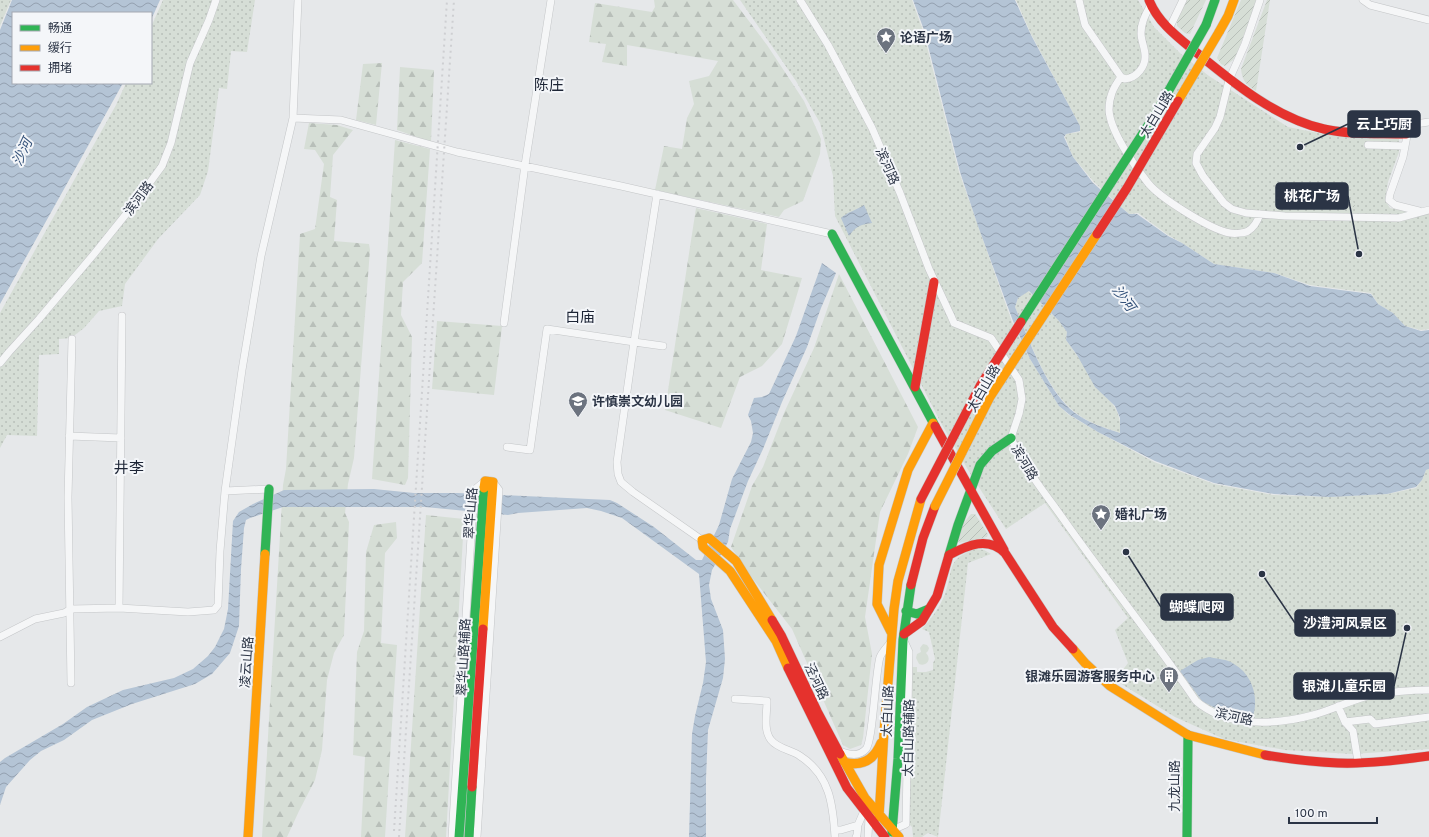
<svg xmlns="http://www.w3.org/2000/svg" width="1429" height="837" font-family="Overpass,'Noto Sans SC',sans-serif">
  <style>
    .grass { fill: #d6ded6 }
    .forest { fill: url(#forest-firs) }
    .park { fill: url(#park-dots) }
    .garden { fill: url(#garden-furrows) }
    .water { fill: url(#water-waves); fill-rule: evenodd }
    .lines { fill: none; stroke-linecap: round; stroke-linejoin: round }
    .street-casing { stroke: #c4c6c8; stroke-width: 8 }
    .fast-casing { stroke: #c4c6c8; stroke-width: 10 }
    .slow-casing { stroke: #c4c6c8; stroke-width: 10 }
    .jam-casing { stroke: #c4c6c8; stroke-width: 10 }
    .street { stroke: #f5f6f7; stroke-width: 7 }
    .fast { stroke: #30b455; stroke-width: 9 }
    .slow { stroke: #ff9f0a; stroke-width: 9 }
    .jam { stroke: #e5322d; stroke-width: 9 }
    .rail { stroke: #cecfd2; stroke-width: 2; stroke-dasharray: 2 4; stroke-linecap: butt }
    .fast-bridge-casing { stroke: #c4c6c8; stroke-width: 10; stroke-linecap: butt }
    .slow-bridge-casing { stroke: #c4c6c8; stroke-width: 10; stroke-linecap: butt }
    .jam-bridge-casing { stroke: #c4c6c8; stroke-width: 10; stroke-linecap: butt }
    .fast-bridge { stroke: #30b455; stroke-width: 9 }
    .slow-bridge { stroke: #ff9f0a; stroke-width: 9 }
    .jam-bridge { stroke: #e5322d; stroke-width: 9 }
    .labels { text-anchor: middle; stroke-width: 4; stroke-linejoin: round; paint-order: stroke }
    .poi-label { font-size: 13px; font-weight: bold; fill: #2b3445; stroke: #f4f6f9; text-anchor: start }
    .street-label { font-size: 13px; fill: #2b3445; stroke: #f4f6f9 }
    .water-label { font-size: 14px; font-style: italic; fill: #34527a; stroke: #f4f6f9 }
    .quarter-label { font-size: 15px; fill: #1d2536; stroke: #f4f6f9 }
    .leader { fill: none; stroke: #2b3445; stroke-width: 1.5 }
    .callout-dot { fill: #2b3445; stroke: #f4f6f9; stroke-width: 1.5 }
    .callout { fill: #2b3445; stroke: #2b3445; stroke-width: 1.5 }
    .callout-label { font-size: 14px; text-anchor: middle; font-weight: bold; fill: #fff }
  </style>
  <defs>
    <pattern id="forest-firs" width="22" height="20" patternUnits="userSpaceOnUse"><rect width="22" height="20" fill="#d6ded6"/><path d="M5 1l3.5 6h-7zM16 11l3.5 6h-7z" fill="#b8bfb9"/></pattern>
    <pattern id="park-dots" width="8" height="8" patternUnits="userSpaceOnUse"><rect width="8" height="8" fill="#d6ded6"/><path d="M2 2h.1M6 6h.1" fill="none" stroke="#b8bfb9" stroke-width="1.8" stroke-linecap="round"/></pattern>
    <pattern id="garden-furrows" width="10" height="10" patternUnits="userSpaceOnUse"><rect width="10" height="10" fill="#d6ded6"/><path d="M-1 1l2-2M0 10L10 0M9 11l2-2" fill="none" stroke="#b8bfb9"/></pattern>
    <pattern id="water-waves" width="16" height="10" patternUnits="userSpaceOnUse"><rect width="16" height="10" fill="#b4c4d5"/><path d="M0 5q4-4 8 0t8 0" fill="none" stroke="#93a0af"/></pattern>
  </defs>
  <rect width="100%" height="100%" fill="#e6e8ea"/>
  <path class="grass" d="M923 644 927 645 929 648 928 651 926 653C932 659 927 667 919 664L916 658 917 654 921 652 920 648Z"/>
  <path class="forest" d="M654 0H733L767 45 804 101 821 139 820 154 803 201 784 210 779 217 655 190 664 146 682 149 687 118 694 104 689 81 709 76 718 61 627 45V66L602 62 606 44 589 42 595 3 652 12 655 7Z
    M382 63 376 125 356 120 363 64Z
    M400 67 434 70 431 142 397 130Z
    M309 123 337 125 353 130 333 155 330 197 337 200 334 241 369 244 370 250 354 458 348 484 345 513 349 522 344 635 334 653 327 680 322 750 315 780 299 811 287 837H262L283 485 286 469 300 234 315 229 324 164 315 150 304 149Z
    M395 140 430 149 422 263 403 282 401 315 412 337 408 478 405 485 372 479Z
    M696 208 767 224 761 270 802 278 782 344 762 366 740 377 721 428 665 410Z
    M839 274 918 427 908 454 880 512 865 617 872 654 863 738 861 745 850 749 843 745 792 629 750 575 731 547 752 486 763 467 784 413 814 348Z
    M437 321 502 326 494 395 432 389Z
    M426 515 464 519 446 837H405Z
    M396 522 397 538 385 553 381 643 397 645 385 837H361L365 757 353 755 357 652 364 631 366 552 374 525Z"/>
  <path class="park" d="M0 0H11L0 26Z
    M163 0H255L247 52 231 51 227 89 219 88 208 171 200 195 158 239 125 284 122 306 99 311 84 328 71 338 59 339V354L39 355 37 436 7 435 0 448V313L116 105 126 83H151V27Z
    M740 0H912L923 31 959 172 1012 322 1030 359 1059 406 1069 415 1098 432 1154 462 1214 484 1273 495 1329 497 1388 494 1416 488 1422 480 1426 470 1429 469V749L1352 754 1285 750 1224 739 1175 717 1115 680 1128 663 1115 630 1128 618 1045 503 1006 529 971 475 941 423 835 216 833 176 820 123 796 81Z
    M1016 0H1138L1154 27 1181 54 1209 76 1288 127 1323 134 1363 138 1399 139V152L1388 182 1385 200 1390 208 1411 212H1429V329L1421 330 1405 326 1393 313 1378 304 1371 293 1310 285 1274 273 1214 264 1182 243 1168 235 1138 213 1129 214 1094 182 1073 157 1065 137 1066 134 1080 132V126L1031 34Z
    M1028 291 1059 321 1067 332 1066 340 1109 400C1119 410 1120 420 1121 433 1105 428 1089 423 1076 413 1047 392 1029 339 1015 307L1018 298Z
    M976 549 984 550 991 554 968 563 938 837 928 833 922 837H913L912 827 908 823 910 667H917V672H926L933 670V663L935 659 929 632 922 629C931 619 940 607 945 594 954 568 946 559 976 549Z"/>
  <path class="garden" d="M1187 0H1206L1190 34 1185 33 1177 26V20Z
    M1241 0H1256L1250 19 1236 56 1233 60 1225 66 1221 64 1217 58Z
    M1267 0H1270L1256 91C1246 85 1242 80 1241 69Z
    M1333 199H1352L1355 206 1354 207H1331L1330 206Z
    M971 514H975L988 534 987 537 959 543 957 539C961 530 964 521 971 514Z"/>
  <path class="water" d="M12 0H160L151 20V13H13V83H123L0 304V30Z
    M913 0H1015L1031 35 1080 126V131L1066 134 1064 137 1073 157 1093 183 1129 214H1137L1168 236 1182 243 1214 264 1274 273 1310 286 1371 294 1378 304 1393 313 1405 326 1421 331 1429 330V469L1426 470 1422 480 1416 487 1387 494 1330 497 1274 494 1214 483 1155 461 1098 432 1070 415 1059 406 1030 359 1013 321 978 226 960 172 924 30ZM1029 291 1059 321 1067 332 1066 340 1077 355 1095 387 1115 406 1120 418V433C1104 428 1089 423 1075 413 1047 392 1029 340 1015 307L1018 298Z
    M864 205 872 223C861 224 855 227 849 236L841 218C847 212 857 210 864 205Z
    M822 263 836 273 821 308 807 347 782 402 763 449 748 481 730 529 728 542 712 570 709 585 711 599 723 630 725 659 723 678 708 730 706 779V837H689L692 734 695 716 703 683 706 662 699 574 622 518 601 511 587 508 518 513 508 515 425 507H283L250 518 246 520 244 528 241 569 239 626 230 653 212 674 195 684 132 704 92 720 64 740 41 751 30 760 6 787 0 805V762L5 758 63 724 87 707 123 690 174 678 193 669 208 656 215 647 224 629 228 609 233 521 239 512 253 504 284 490 374 489 414 493H458L610 500 617 503 654 527 696 560H702L719 525 732 479 751 442 753 433 751 421 748 415 754 398 762 397 769 394 796 336Z
    M1209 657C1217 659 1227 659 1234 664 1252 674 1259 697 1253 716L1221 711 1202 701 1180 671 1198 660Z"/>
  <g class="lines">
    <defs>
      <path id="street" d="M800 0 828 45 872 128 900 193 929 269 951 316 954 323 991 338 1019 380 1022 399 1019 414 1011 438C1024 468 1045 493 1064 520 1107 581 1154 639 1196 701 1227 728 1276 725 1313 715 1332 710 1349 701 1368 696 1389 692 1408 690 1429 690
        M1079 0 1085 25 1121 77 1125 79C1137 78 1146 66 1145 55 1145 48 1141 41 1141 33 1141 22 1146 14 1151 4
        M1260 0 1245 44 1229 80 1220 117 1215 128 1197 154 1196 163 1203 176 1224 203 1232 209 1246 213 1285 216 1399 218 1429 210
        M1363 0 1370 5 1429 20
        M1169 29 1183 0
        M1121 77C1113 88 1109 97 1109 110 1110 131 1135 167 1148 183 1160 198 1211 230 1230 233 1235 234 1245 233 1248 231 1255 227 1258 220 1260 214
        M293 118 341 120 457 152 621 186 832 234
        M1368 145 1405 146
        M1419 211 1395 205 1389 200 1390 194 1403 157 1409 125 1429 122
        M504 323 525 165 551 0
        M663 346 634 342 617 462 618 474 621 482 633 492 702 540
        M0 363 9 352 39 319 94 254 135 203 162 166 171 143 190 63 209 20 216 0
        M69 436 121 438
        M507 447 530 450 547 329 634 342 657 194
        M225 491 269 489
        M119 608 122 316
        M0 637 35 619 64 613 71 609 119 608 188 612 214 610 218 605 220 551 225 491 242 370 261 256 293 118 298 0
        M71 683 68 497 72 339
        M735 699 767 701C767 713 763 730 771 740 778 749 792 750 800 756 830 775 833 805 835 837
        M1338 706 1345 722 1353 731 1358 762
        M1345 722 1370 719 1375 724 1429 717
        M837 750C847 754 858 758 866 749 873 741 875 674 880 657 882 652 887 647 891 642
        M835 830H841L858 825
        M892 830 906 824 909 652 904 641
        M452 837 474 490 485 481
        M477 837 499 490 493 482
        M856 837 857 835 858 825 864 811
        M868 837 869 817"/>
      <path id="fast" d="M1206 25 1215 0
        M832 234 935 426
        M265 554 269 489
        M949 555 958 525 980 465 992 451 1011 438
        M906 611 917 614 929 609
        M892 832 898 759 903 640 911 585
        M459 837 484 488
        M469 837 472 787
        M1187 837 1188 735"/>
      <path id="slow" d="M1219 32 1228 16 1234 0
        M772 620 736 561 709 538 702 540 703 547 730 571 776 641 788 668
        M483 629 493 482 485 481 484 488
        M891 632 877 604 879 565 908 470 933 423
        M1073 649 1085 663 1110 686 1188 735 1265 755
        M840 754 865 798 899 837
        M844 762C862 767 874 760 881 743
        M879 817 884 732 894 609 898 581 921 499
        M248 837 265 554"/>
      <path id="jam" d="M1149 0C1158 23 1179 38 1197 53 1235 84 1276 118 1324 129 1351 135 1379 133 1406 134
        M915 387 934 282
        M935 426 1004 550
        M911 585 923 538 935 506
        M772 620 781 635 817 711 840 754
        M904 634 922 621 937 596 949 555C968 545 988 536 1005 553L1053 627 1073 649
        M788 668 847 788 885 837
        M1265 755C1289 759 1313 762 1338 763 1368 764 1399 760 1429 756
        M472 787 483 629"/>
    </defs>
    <use href="#street" class="street-casing"/>
    <use href="#fast" class="fast-casing"/>
    <use href="#slow" class="slow-casing"/>
    <use href="#jam" class="jam-casing"/>
    <use href="#street" class="street"/>
    <use href="#fast" class="fast"/>
    <use href="#slow" class="slow"/>
    <use href="#jam" class="jam"/>
    <path class="rail" d="M394 831 447 0
      M399 837 454 0"/>
    <defs>
      <path id="fast-bridge" d="M1021 322 1156 113 1206 25"/>
      <path id="slow-bridge" d="M1178 101 1219 32
        M935 506 990 397 1097 234"/>
      <path id="jam-bridge" d="M1097 234 1127 188 1178 101
        M921 499 980 386 1021 322"/>
    </defs>
    <use href="#fast-bridge" class="fast-bridge-casing"/>
    <use href="#slow-bridge" class="slow-bridge-casing"/>
    <use href="#jam-bridge" class="jam-bridge-casing"/>
    <use href="#fast-bridge" class="fast-bridge"/>
    <use href="#slow-bridge" class="slow-bridge"/>
    <use href="#jam-bridge" class="jam-bridge"/>
  </g>
  <defs>
    <symbol id="sight-pin" viewBox="-11 -11 22 30"><path d="M0 17L-7.5 6A9.5 9.5 0 1 1 7.5 6Z" fill="#6c737f" stroke="#f4f6f9"/><path d="M0-6L1.8-2.2L6-1.7L2.9 1.2L3.7 5.4L0 3.3L-3.7 5.4L-2.9 1.2L-6-1.7L-1.8-2.2Z" fill="#fff"/></symbol>
    <symbol id="school-pin" viewBox="-11 -11 22 30"><path d="M0 17L-7.5 6A9.5 9.5 0 1 1 7.5 6Z" fill="#6c737f" stroke="#f4f6f9"/><path d="M0-5L7-2L0 1L-7-2ZM-4 1L0 2.5L4 1V4Q0 6-4 4Z" fill="#fff"/></symbol>
    <symbol id="building-pin" viewBox="-11 -11 22 30"><path d="M0 17L-7.5 6A9.5 9.5 0 1 1 7.5 6Z" fill="#6c737f" stroke="#f4f6f9"/><path d="M-4-6H4V6H1V3H-1V6H-4ZM-2.5-4.3h1.7v1.8h-1.7ZM.8-4.3h1.7v1.8H.8ZM-2.5-1h1.7V.8h-1.7ZM.8-1h1.7V.8H.8Z" fill="#fff"/></symbol>
  </defs>
  <g fill-rule="evenodd">
    <use href="#sight-pin" x="875" y="26" width="22" height="30"/>
    <use href="#school-pin" x="567" y="390" width="22" height="30"/>
    <use href="#sight-pin" x="1090" y="503" width="22" height="30"/>
    <use href="#building-pin" x="1158" y="665" width="22" height="30"/>
  </g>
  <g class="labels">
    <g class="poi-label">
      <text x="900" y="42">论语广场</text>
      <text x="592" y="406">许慎崇文幼儿园</text>
      <text x="1115" y="519">婚礼广场</text>
      <text x="1155" y="681" text-anchor="end">银滩乐园游客服务中心</text>
    </g>
    <g class="street-label">
      <text transform="translate(1156 114) rotate(-59)" y="5">太白山路</text>
      <text transform="translate(888 166) rotate(66)" y="5">滨河路</text>
      <text transform="translate(138 198) rotate(-53)" y="5">滨河路</text>
      <text transform="translate(983 388) rotate(-60)" y="5">太白山路</text>
      <text transform="translate(1025 462) rotate(59)" y="5">滨河路</text>
      <text transform="translate(470 513) rotate(-86)" y="5">翠华山路</text>
      <text transform="translate(463 657) rotate(-87)" y="5">翠华山路辅路</text>
      <text transform="translate(246 662) rotate(-86)" y="5">凌云山路</text>
      <text transform="translate(817 681) rotate(65)" y="5">泾河路</text>
      <text transform="translate(887 711) rotate(-88)" y="5">太白山路</text>
      <text transform="translate(1234 716) rotate(13)" y="5">滨河路</text>
      <text transform="translate(908 738) rotate(-89)" y="5">太白山路辅路</text>
      <text transform="translate(1174 786) rotate(-90)" y="5">九龙山路</text>
    </g>
    <g class="water-label">
      <text transform="translate(22 152) rotate(-65)" y="5">沙河</text>
      <text transform="translate(1124 298) rotate(53)" y="5">沙河</text>
    </g>
    <g class="quarter-label">
      <text x="549" y="90">陈庄</text>
      <text x="580" y="322">白庙</text>
      <text x="129" y="473">井李</text>
    </g>
  </g>
  <path class="leader" d="M1300 147L1348 124M1359 254L1348 196M1126 552L1161 607M1262 574L1295 623M1407 628L1394 686"/>
  <g class="callout-dot">
    <circle cx="1300" cy="147" r="4"/>
    <circle cx="1359" cy="254" r="4"/>
    <circle cx="1126" cy="552" r="4"/>
    <circle cx="1262" cy="574" r="4"/>
    <circle cx="1407" cy="628" r="4"/>
  </g>
  <g class="callout">
    <rect x="1348" y="111" width="72" height="26" rx="4"/>
    <rect x="1276" y="183" width="72" height="26" rx="4"/>
    <rect x="1161" y="594" width="72" height="26" rx="4"/>
    <rect x="1295" y="610" width="100" height="26" rx="4"/>
    <rect x="1294" y="673" width="100" height="26" rx="4"/>
  </g>
  <g class="callout-label">
    <text x="1384" y="129">云上巧厨</text>
    <text x="1312" y="201">桃花广场</text>
    <text x="1197" y="612">蝴蝶爬网</text>
    <text x="1345" y="628">沙澧河风景区</text>
    <text x="1344" y="691">银滩儿童乐园</text>
  </g>
  <rect x="12" y="12" width="140" height="72" fill="#f4f6f9" stroke="#a4a8b1"/>
  <rect x="20" y="25" width="20" height="6" fill="#30b455" stroke="#a4a8b1"/>
  <text x="48" y="32" font-size="12" fill="#2b3445">畅通</text>
  <rect x="20" y="45" width="20" height="6" fill="#ff9f0a" stroke="#a4a8b1"/>
  <text x="48" y="52" font-size="12" fill="#2b3445">缓行</text>
  <rect x="20" y="65" width="20" height="6" fill="#e5322d" stroke="#a4a8b1"/>
  <text x="48" y="72" font-size="12" fill="#2b3445">拥堵</text>
  <path d="M1289 817v6h88v-6" fill="none" stroke="#2b3445" stroke-width="2"/>
  <text x="1295" y="817" font-size="12" fill="#2b3445" stroke="#f4f6f9" stroke-width="3" paint-order="stroke">100 m</text>
</svg>
